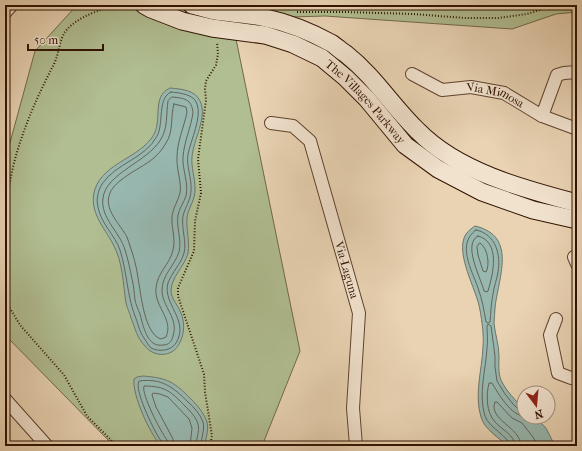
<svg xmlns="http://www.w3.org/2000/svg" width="582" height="451" font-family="'IM FELL French Canon',serif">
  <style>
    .green { fill: #b0be91; stroke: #706849 }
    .water { fill: #97b7af; stroke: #6e7569 }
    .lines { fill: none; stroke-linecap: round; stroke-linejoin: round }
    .shore { stroke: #646458; stroke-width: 1 }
    .lane-casing { stroke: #5f422e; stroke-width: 8 }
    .street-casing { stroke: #5f422e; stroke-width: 14 }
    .secondary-casing { stroke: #311201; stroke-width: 19 }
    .path { stroke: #311201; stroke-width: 2; stroke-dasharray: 1 2; stroke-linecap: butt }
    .lane { stroke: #f1e2ce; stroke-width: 6 }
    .street { stroke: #f1e2ce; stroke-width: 12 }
    .secondary { stroke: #f1e2ce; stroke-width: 17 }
    .labels { text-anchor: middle; stroke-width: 3; stroke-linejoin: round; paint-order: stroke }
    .street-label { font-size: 12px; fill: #311201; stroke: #f1e2ce }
  </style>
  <rect width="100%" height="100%" fill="#e9d3b3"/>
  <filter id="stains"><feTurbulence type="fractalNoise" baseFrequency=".005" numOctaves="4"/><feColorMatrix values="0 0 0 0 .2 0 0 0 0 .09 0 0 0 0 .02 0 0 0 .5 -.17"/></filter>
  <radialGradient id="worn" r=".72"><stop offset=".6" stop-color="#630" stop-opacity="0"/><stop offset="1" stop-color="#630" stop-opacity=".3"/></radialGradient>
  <path class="green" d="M77 5H241L236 39 300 351 262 446H114L8 338 5 333V161L35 51Z
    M252 5H577V12L556 14 512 29 325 16 291 17Z"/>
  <path class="water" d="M170 88C181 89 195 90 200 101 208 117 193 140 192 157 191 167 195 178 195 188 196 199 188 208 187 218 186 230 190 241 188 253 185 266 171 277 171 291 171 298 177 304 180 311 185 321 185 334 179 344 172 358 153 357 145 346 137 338 135 328 131 318 130 313 127 308 126 303 123 284 123 262 113 244 104 227 88 211 95 189 104 163 139 158 153 136 163 120 151 97 170 88Z
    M475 226C518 236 498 278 495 308 495 313 494 318 494 323 495 334 499 345 499 356 499 364 498 373 501 380 506 391 516 401 524 409V417H535L546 428 555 446H508C499 438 484 429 481 417 474 395 482 370 483 347 484 335 482 322 480 310 477 290 454 253 466 234 468 231 472 228 475 226Z
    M143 376C168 378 174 382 191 399 197 405 204 413 207 422 209 430 206 438 204 446H161C150 434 132 395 134 379L137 377Z"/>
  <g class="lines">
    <path class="shore" d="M171 92C180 93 194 94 197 104 202 117 191 140 188 154 186 167 192 178 191 190 191 200 185 207 183 216 181 229 187 241 184 253 181 264 172 272 168 283 162 304 190 320 176 343 171 351 159 352 151 348 148 345 146 341 144 338 139 331 138 323 135 316 127 295 127 272 120 250 115 235 101 224 98 207 96 199 98 191 102 184 116 163 145 159 157 136 164 124 157 98 171 92Z
      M172 97C184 98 192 99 193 113 191 127 184 142 183 157 182 169 189 183 186 196 184 202 179 209 178 215 176 227 182 240 179 252 175 265 162 275 162 290 162 307 179 318 173 336 172 341 169 345 163 345 147 348 143 325 140 314 138 309 136 305 135 300 134 293 134 286 132 279 130 269 128 259 125 250 120 232 100 218 103 198 106 173 148 162 161 139 168 128 166 114 168 101Z
      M174 104 186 107 187 112C184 127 177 142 177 157 176 168 182 183 180 193 178 201 173 208 172 216 171 227 176 239 173 250 170 264 157 273 156 288 154 307 174 319 166 337L161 339C144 334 141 293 138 278 137 270 135 262 133 255 131 249 129 243 127 237 120 224 103 209 110 193 115 180 139 169 150 161 157 156 162 150 166 143 174 131 170 117 174 104Z
      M476 230C496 234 501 255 498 272 497 279 494 286 493 294 491 303 491 312 490 322L488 323 486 322C484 310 482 299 478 288 472 270 456 244 476 230Z
      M478 236C501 242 493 274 488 291L487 292 484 291C481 278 462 244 478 236Z
      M480 243C488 248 490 265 486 272L483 271 478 255 477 247Z
      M163 446C163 442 161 441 159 438 153 428 134 390 139 381 162 378 173 387 188 402 194 407 200 414 203 422 205 430 201 438 201 446
      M168 446 167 440C161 432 141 394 144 386 166 386 171 392 185 406 190 411 196 417 198 424 200 431 196 439 196 446
      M174 446 173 439 156 407 152 395 153 393 160 394 168 397 189 419 192 428 190 446
      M510 446C509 436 489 428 485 416 478 394 486 369 487 348 488 340 487 333 487 326L488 324 491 326 495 356V367L497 381 505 394 513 404 520 411H524
      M515 446C515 435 502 430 495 422 486 412 486 395 489 383H492C498 393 511 416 524 416
      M521 446C521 427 488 420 495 402H497L512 418 522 423 533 437 538 446"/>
    <defs>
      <path id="lane" d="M6 16 16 5"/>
      <g id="street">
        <path id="s1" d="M412 74 442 90 471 87 504 93 542 116 577 129"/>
        <path d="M542 116 557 75 564 73 577 72"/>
        <path id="s2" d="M271 123 293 126 310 141 359 313 353 408 356 446"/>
        <path d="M574 257 577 264"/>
        <path d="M556 319 550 335 558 373 571 378 577 377"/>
        <path d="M5 399 47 446"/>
      </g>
      <g id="secondary">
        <path id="s3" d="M144 5 151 9 182 21 212 28 265 35 293 44 322 58 346 78 367 99 405 145 438 169 482 192 533 210 577 220"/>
        <path d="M192 5C200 7 207 9 215 11 232 14 250 14 266 18 289 23 311 32 331 43 336 46 341 51 346 54 375 77 392 106 418 131 458 172 524 189 577 203"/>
      </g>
    </defs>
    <use href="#lane" class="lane-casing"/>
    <use href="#street" class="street-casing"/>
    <use href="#secondary" class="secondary-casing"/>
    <path class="path" d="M297 12H345L413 14 465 18H498L527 14 556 5
      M5 211C8 195 10 179 14 163 23 128 38 95 54 64 59 54 59 41 65 32 71 24 81 18 90 14 97 11 103 10 109 5
      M5 300 20 325 64 375 87 416 117 446
      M210 446 212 436 205 392 204 374 178 296V288L194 251 195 221 201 193 198 159 206 100 205 89 206 81 216 65 218 54 217 42"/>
    <use href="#lane" class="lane"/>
    <use href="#street" class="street"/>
    <use href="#secondary" class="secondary"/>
  </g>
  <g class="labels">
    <g class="street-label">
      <text dy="4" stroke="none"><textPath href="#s1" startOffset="89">Via Mimosa</textPath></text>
      <text dy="4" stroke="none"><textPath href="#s3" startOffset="249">The Villages Parkway</textPath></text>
      <text dy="4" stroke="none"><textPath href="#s2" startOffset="179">Via-Laguna</textPath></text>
    </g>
  </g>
  <rect width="582" height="451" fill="none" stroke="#e9d3b3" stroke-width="20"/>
  <rect x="6" y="6" width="570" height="439" fill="none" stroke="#311201" stroke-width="2"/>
  <rect x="10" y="10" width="562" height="431" fill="none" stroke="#311201"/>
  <g transform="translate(536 405) rotate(164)"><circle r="19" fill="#f1e2ce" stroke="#a48f7c"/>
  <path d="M0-3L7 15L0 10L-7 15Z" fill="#8f2418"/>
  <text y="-6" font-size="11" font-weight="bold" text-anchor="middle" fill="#311201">N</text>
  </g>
  <path d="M28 44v6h75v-6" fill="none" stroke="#311201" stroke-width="2"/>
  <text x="34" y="44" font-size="12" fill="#311201" stroke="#f1e2ce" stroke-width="3" paint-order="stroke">50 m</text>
  <rect width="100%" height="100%" filter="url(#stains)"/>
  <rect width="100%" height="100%" fill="url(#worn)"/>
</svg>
